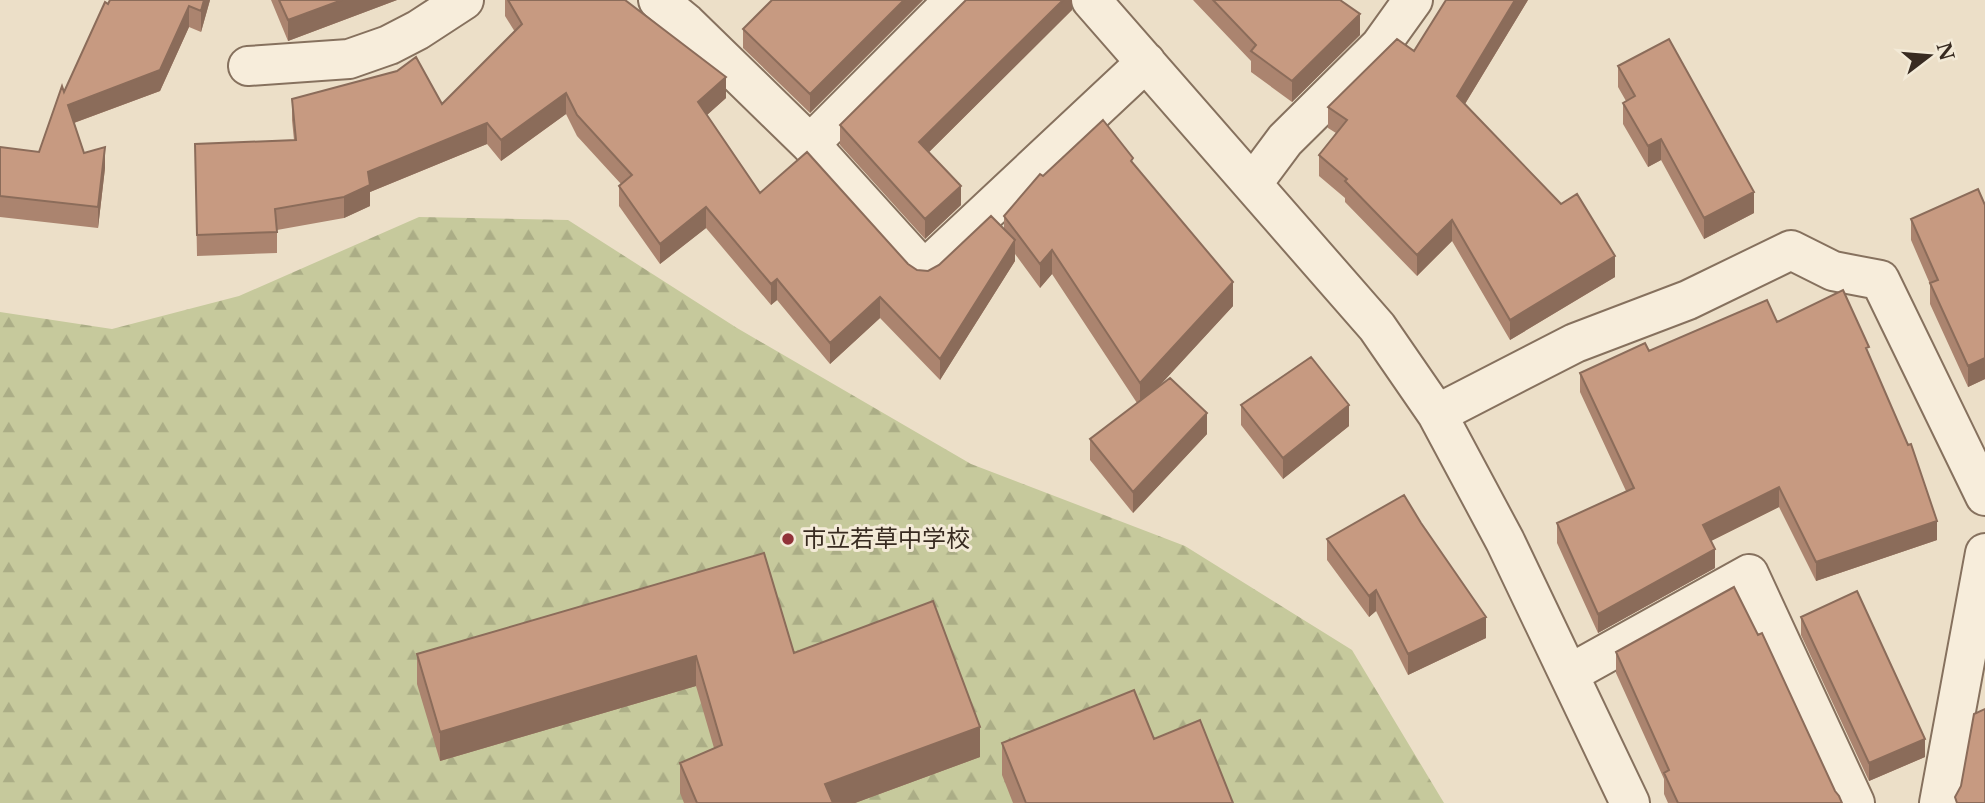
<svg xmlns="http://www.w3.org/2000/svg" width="1985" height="803" font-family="'Libre Baskerville','Noto Sans JP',serif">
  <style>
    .forest { fill: url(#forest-firs) }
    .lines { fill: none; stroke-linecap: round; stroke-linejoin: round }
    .street-casing { stroke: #86715e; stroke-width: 42 }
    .street { stroke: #f7eddb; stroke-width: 38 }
    .wall { fill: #ab846f }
    .shaded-wall { fill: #8b6c5a }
    .building { fill: #c79a81; stroke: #8b6c5a; stroke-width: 2 }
    .poi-dot { fill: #913238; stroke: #f3ead7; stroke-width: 2.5 }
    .labels { text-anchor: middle; stroke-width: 6; stroke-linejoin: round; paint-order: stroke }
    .poi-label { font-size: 24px; fill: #382b21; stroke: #f3ead7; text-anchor: start }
  </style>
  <defs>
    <pattern id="forest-firs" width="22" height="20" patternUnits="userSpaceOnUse" patternTransform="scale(1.75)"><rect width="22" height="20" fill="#c6c99c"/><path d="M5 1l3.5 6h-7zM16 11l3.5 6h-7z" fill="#abad86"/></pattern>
  </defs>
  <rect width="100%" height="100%" fill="#ecdfc8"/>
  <path class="forest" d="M419 217 568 220 737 328 971 464 1185 546 1352 650 1444 803H0V312L112 329 239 296Z"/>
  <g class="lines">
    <defs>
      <path id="street" d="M658 0 686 23 810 144 924 270 1146 62
        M1091 0 1377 327 1437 414 1505 541 1630 803
        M248 66 349 59 389 45 418 30 464 0
        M810 144 954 0
        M1253 183 1285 140 1380 46 1413 0
        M1437 414 1575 343 1688 300 1791 250 1833 271 1880 280 1985 496
        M1569 674 1749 574 1855 803
        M1939 803 1985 553"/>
    </defs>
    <use href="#street" class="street-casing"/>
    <use href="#street" class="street"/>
  </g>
  <path class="wall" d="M110 0H210L201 32 189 27 160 91 74 123 84 153 105 168 98 228 0 217V147L39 152 64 92Z
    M271 0H397L288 41Z
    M505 0H625L726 98 707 115 760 193 908 264 917 270 928 271 1004 229V216L1043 176 1133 164 1233 306 1158 387 1207 434 1133 513 1090 460V439L1137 403 1052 274 1040 288 1015 254V261L940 380 880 318 830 364 777 300 771 305 706 228 660 264 619 206V186L621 184 577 136 566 114 501 161 487 144 370 192V206L344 218 277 230V253L197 256 195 144 294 140 292 120V99L442 104 515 32 505 16Z
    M923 0 810 113 743 48V29Z
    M1072 0V10L929 152 961 205 925 239 840 145V125Z
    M1193 0H1340L1360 35 1292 102 1251 72V61Z
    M1528 0 1465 104 1615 277 1510 340 1452 241 1417 276 1345 202V198L1319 176V155L1336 133 1328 128V107L1414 51Z
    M1618 66 1754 213 1704 239 1661 160 1648 167 1623 124V103L1626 101 1618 87Z
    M1985 205V379L1968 387 1930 304V284L1911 240V219Z
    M1777 322 1869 356 1937 540 1816 581 1779 507 1711 541 1715 568 1598 633 1557 543V523L1626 491 1580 392V373L1649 351Z
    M1241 405 1349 426 1283 479 1241 425Z
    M1327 539 1486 638 1408 675 1376 611 1369 617 1327 560Z
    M1801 617 1925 757 1869 781 1801 635Z
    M1616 652 1835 791 1842 803H1668L1664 794V779L1616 673Z
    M794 653 980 757 855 803H684L680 793V763L714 748 696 686 440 761 417 684V654Z
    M1154 739 1233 803H1013L1002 775V743Z"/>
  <path class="shaded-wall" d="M204 0H210L201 32V11Z
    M342 0H397L288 41V20Z
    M904 0H923L810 113V94Z
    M1063 0H1072V10L919 162V142Z
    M1515 0H1528L1457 117V96Z
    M189 6V27L160 91 68 125V105Z
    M1360 14V35L1292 102V81Z
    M726 77V98L698 123V102Z
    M566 93V114L501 161V140Z
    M487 123V144L370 192V206L344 218V197L368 172Z
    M1661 139V160L1648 167V146Z
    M105 147V168L98 228V207Z
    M961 186V205L925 239V219Z
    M1754 192V213L1704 239V218Z
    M706 207V228L660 264V244Z
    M1452 220V241L1417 276V255Z
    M1015 240V261L940 380V359Z
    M1052 250V274L1040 288V264Z
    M1615 256V277L1510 340V320Z
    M777 279V300L771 305V284Z
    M1233 282V306L1140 407V383Z
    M880 297V318L830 364V343Z
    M1985 358V379L1968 387V366Z
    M1349 405V426L1283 479V458Z
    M1207 413V434L1133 513V492Z
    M1779 487V507L1703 545V525Z
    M1937 521V540L1816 581V562Z
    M1715 549V568L1598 633V614Z
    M1376 590V611L1369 617V596Z
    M1486 617V638L1408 675V654Z
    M696 656V686L440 761V732Z
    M980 727V757L855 803H825V784Z
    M1925 739V757L1869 781V763Z"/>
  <path class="building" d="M110 0H204L201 11 189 6 160 70 68 105 84 153 105 147 98 207 0 196V147L39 152 62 86 64 92 105 2 108 4Z
    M279 0H342L288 20Z
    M508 0H625L726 77 698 102 760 193 807 152 908 264 917 270 928 271 939 265 991 216 1015 240 940 359 880 297 830 343 777 279 771 284 706 207 660 244 619 186 632 175 577 115 566 93 501 140 487 123 368 172 370 185 344 197 275 209 277 232 197 235 195 144 296 140 292 99 397 71 416 57 442 104 522 24Z
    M772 0H904L810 94 743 29Z
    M966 0H1063L919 142 961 186 925 219 840 125Z
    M1213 0H1340L1360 14 1292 81 1251 51 1256 45Z
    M1446 0H1515L1457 96 1561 204 1577 194 1615 256 1510 320 1452 220 1417 255 1345 181 1347 179 1319 155 1347 120 1328 107 1397 39 1414 51Z
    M1669 39 1754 192 1704 218 1661 139 1648 146 1623 103 1635 96 1618 66Z
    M1103 120 1133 158 1131 161 1233 282 1140 383 1052 250 1040 264 1004 216 1040 174 1043 176Z
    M1978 189 1985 205V358L1968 366 1930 283 1938 280 1911 219Z
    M1843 290 1869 347 1866 348 1908 445 1911 444 1937 521 1816 562 1779 487 1703 525 1715 549 1598 614 1557 523 1634 488 1580 373 1645 343 1649 351 1767 300 1777 322Z
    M1311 357 1349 405 1283 458 1241 405Z
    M1170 378 1207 413 1133 492 1090 439Z
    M1404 495 1421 523 1486 617 1408 654 1376 590 1369 596 1327 539Z
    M764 553 794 653 933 601 980 727 825 784 833 803H697L680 763 722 745 696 656 440 732 417 654Z
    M1734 587 1758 635 1762 633 1835 791 1839 796 1842 803H1678L1664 773 1669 770 1616 652Z
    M1857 591 1925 739 1869 763 1801 617Z
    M1134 690 1154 739 1200 720 1233 803H1026L1002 743Z
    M1985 709V803H1957L1955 797 1961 786 1974 714Z"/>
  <circle class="poi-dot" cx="788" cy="539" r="7"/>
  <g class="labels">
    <g class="poi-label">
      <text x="802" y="547">市立若草中学校</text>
    </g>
  </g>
  <g transform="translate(1929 56) rotate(74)" stroke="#f3ead7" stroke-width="5" paint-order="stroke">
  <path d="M0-5L12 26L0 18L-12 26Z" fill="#382b21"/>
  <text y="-10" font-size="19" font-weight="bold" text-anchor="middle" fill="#382b21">N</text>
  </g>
</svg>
